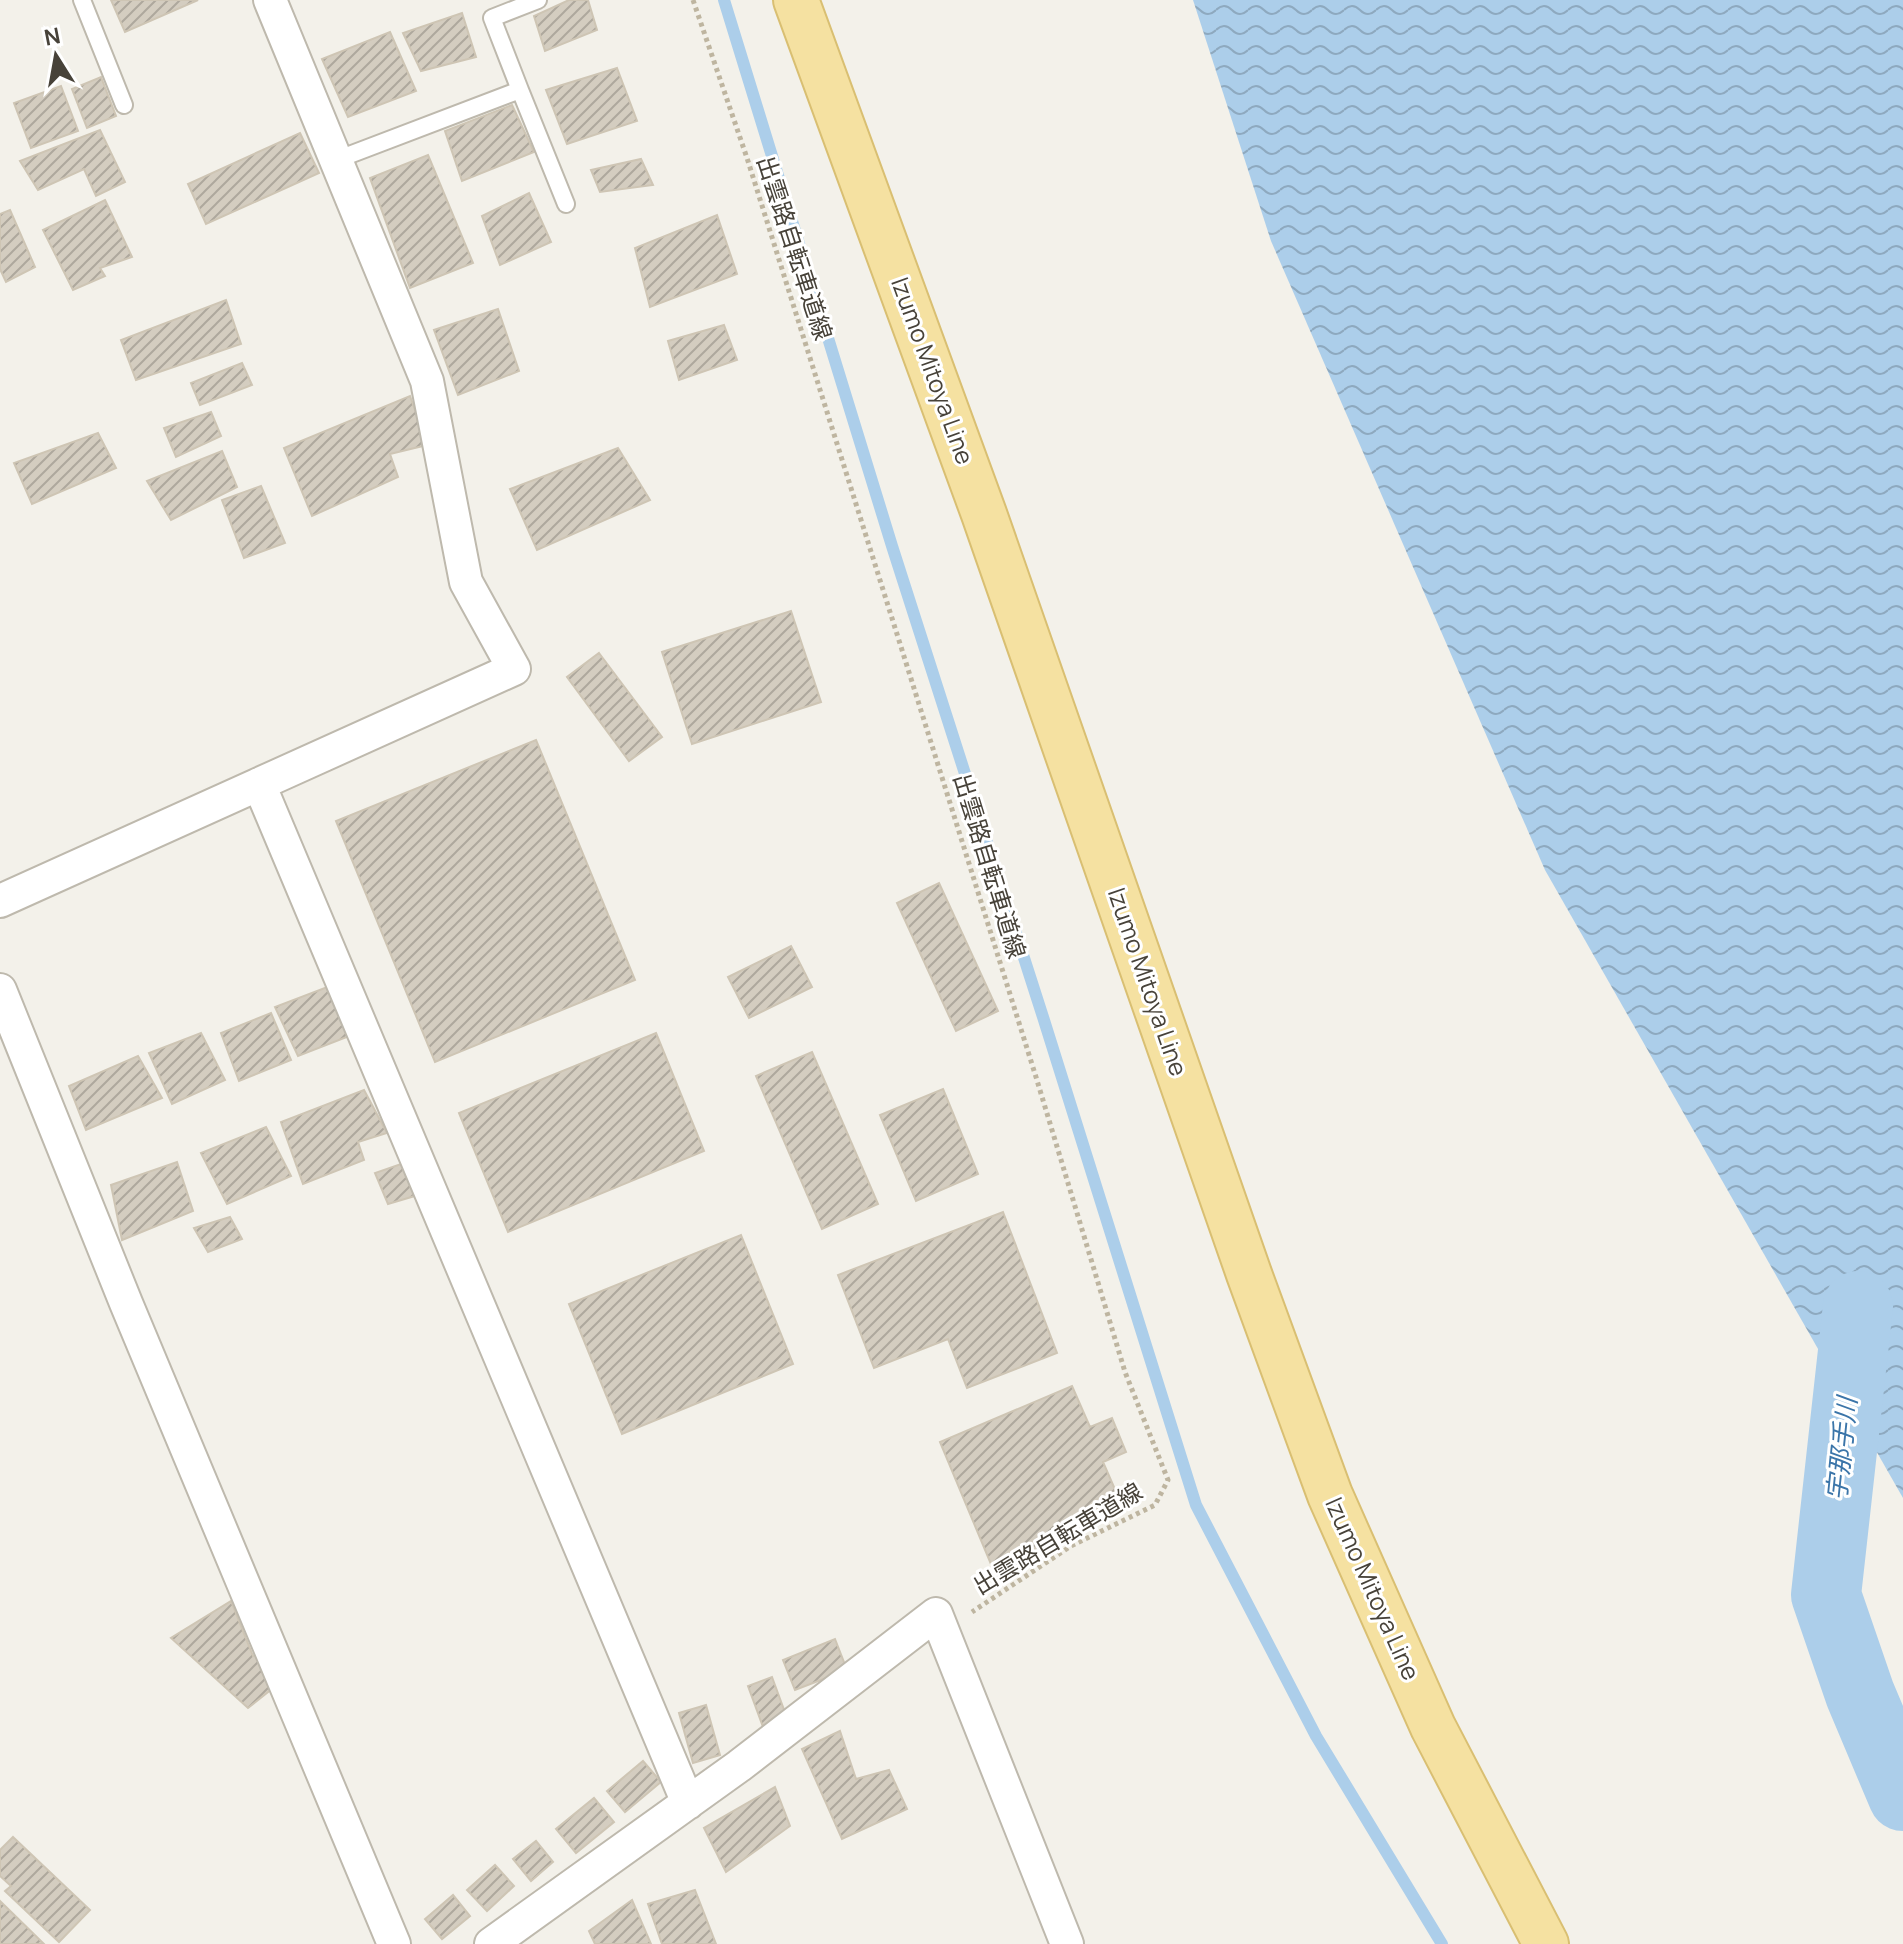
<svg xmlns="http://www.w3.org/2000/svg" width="1903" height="1944" font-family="Manrope,'Noto Sans JP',sans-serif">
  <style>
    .water { fill: url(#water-waves) }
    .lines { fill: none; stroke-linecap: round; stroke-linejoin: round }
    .stream { stroke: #acceea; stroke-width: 12 }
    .river { stroke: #acceea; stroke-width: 70 }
    .building { fill: url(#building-hatch); stroke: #cec5b4; stroke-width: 2 }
    .service-casing { stroke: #beb9ad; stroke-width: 20 }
    .minor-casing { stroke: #beb9ad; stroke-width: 36 }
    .primary-casing { stroke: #d9bf72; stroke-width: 48 }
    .path { stroke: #beb5a0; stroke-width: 5; stroke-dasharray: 4 4; stroke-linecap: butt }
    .service { stroke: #fff; stroke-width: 16 }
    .minor { stroke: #fff; stroke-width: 32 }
    .primary { stroke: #f5e1a1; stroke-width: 44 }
    .labels { text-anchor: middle; stroke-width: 6; stroke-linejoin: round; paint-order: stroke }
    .street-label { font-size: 24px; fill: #474239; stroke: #fff }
    .water-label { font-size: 26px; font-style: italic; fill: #3b75a9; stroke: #fff }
  </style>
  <defs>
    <pattern id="water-waves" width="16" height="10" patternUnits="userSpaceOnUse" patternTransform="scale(2)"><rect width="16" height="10" fill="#acceea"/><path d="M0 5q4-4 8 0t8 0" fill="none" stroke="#8ea9bf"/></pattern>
    <pattern id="building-hatch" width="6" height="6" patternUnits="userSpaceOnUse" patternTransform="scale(2)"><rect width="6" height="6" fill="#d4cdc0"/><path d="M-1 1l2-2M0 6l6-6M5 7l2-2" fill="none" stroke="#aea89d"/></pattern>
  </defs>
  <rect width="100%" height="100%" fill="#f3f1ea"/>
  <path class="water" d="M1193 0H1903V1498L1545 870 1271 241Z"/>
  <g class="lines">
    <path class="stream" d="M724 0 892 546 1043 1017 1196 1505 1316 1736 1442 1944"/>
    <path class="river" d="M1858 1306 1826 1595 1860 1694 1903 1796"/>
  </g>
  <path class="building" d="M111 0H198L125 32Z
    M569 0H588L597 30 545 51 534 16Z
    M462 13 476 57 421 71 403 33Z
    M390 32 416 91 348 117 322 59Z
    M617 68 637 121 567 144 546 90Z
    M101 77 116 116 87 128 72 89Z
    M61 86 78 131 31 148 14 103Z
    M512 105 534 152 462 181 445 131Z
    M100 130 125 182 96 196 84 169 38 190 20 161Z
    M300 133 319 173 206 224 188 184Z
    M428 155 473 263 410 288 370 178Z
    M641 159 653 185 600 192 591 170Z
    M529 193 551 242 500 265 482 216Z
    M105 200 132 257 100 268 105 276 73 290 43 230Z
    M10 210 35 267 6 282 0 269V214Z
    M717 215 737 274 650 307 635 248Z
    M226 300 241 344 136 380 121 340Z
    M498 309 519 371 458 395 434 330Z
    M724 325 737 360 679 380 668 341Z
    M242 363 252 385 200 405 191 383Z
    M410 396 427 445 390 454 398 477 312 516 284 448Z
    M211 412 221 436 176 457 164 428Z
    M98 433 116 468 32 504 14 463Z
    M618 448 650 500 537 550 510 489Z
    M222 451 237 487 171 520 147 481Z
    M261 486 285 543 244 558 222 500Z
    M791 611 821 702 692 744 662 652Z
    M599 653 662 737 629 761 567 677Z
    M536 740 635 980 435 1062 336 821Z
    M939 883 998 1011 956 1031 897 903Z
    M791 946 812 987 749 1018 728 977Z
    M330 986 352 1035 298 1056 275 1007Z
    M271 1013 291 1060 239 1081 221 1033Z
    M201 1033 225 1080 172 1104 149 1053Z
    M656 1033 704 1151 508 1232 459 1113Z
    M812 1052 878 1204 822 1229 756 1076Z
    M138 1056 162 1098 86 1130 69 1086Z
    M943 1089 978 1174 916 1201 880 1115Z
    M364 1090 387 1133 358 1142 364 1160 303 1184 281 1122Z
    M266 1127 291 1176 227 1204 201 1153Z
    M177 1162 193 1211 122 1240 111 1185Z
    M404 1163 418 1195 388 1204 375 1173Z
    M1003 1212 1057 1353 967 1388 948 1339 874 1368 838 1275Z
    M230 1217 242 1239 208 1252 194 1228Z
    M741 1235 793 1364 622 1434 569 1304Z
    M1072 1386 1090 1427 1112 1418 1126 1452 1103 1462 1117 1494 998 1581 940 1442Z
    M231 1601 253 1656 262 1651 277 1685 248 1708 171 1638Z
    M835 1639 847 1670 795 1690 783 1660Z
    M772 1677 787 1718 763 1727 748 1686Z
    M706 1705 720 1755 693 1763 679 1713Z
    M840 1731 856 1779 889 1770 907 1809 842 1839 802 1749Z
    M643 1761 661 1782 625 1812 607 1791Z
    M775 1787 790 1826 726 1872 704 1828Z
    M594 1798 614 1822 576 1853 556 1829Z
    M13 1837 90 1910 59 1942 5 1891 11 1886 0 1876V1850Z
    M536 1841 553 1862 531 1881 513 1859Z
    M495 1865 514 1886 487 1911 467 1890Z
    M695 1890 716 1944H662L648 1904Z
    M453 1895 470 1916 442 1939 425 1919Z
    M632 1900 651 1944H595L589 1931Z
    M0 1901 44 1944H0Z"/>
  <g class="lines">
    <defs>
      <path id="service" d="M82 0 124 105
        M520 90 566 204
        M336 160 520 90 492 18 538 0"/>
      <path id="minor" d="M259 784 688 1803
        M0 901 514 669 466 582 427 381 270 0
        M0 990 126 1303 394 1944
        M491 1944 739 1766 936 1614 1067 1944"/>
      <path id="primary" d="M796 0 984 514 1249 1274 1330 1495 1433 1727 1546 1944"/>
    </defs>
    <use href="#service" class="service-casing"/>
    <use href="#minor" class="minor-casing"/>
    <use href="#primary" class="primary-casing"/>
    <path class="path" d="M693 0 747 158 902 650 1036 1077 1125 1372 1168 1480 1155 1505 1071 1546 972 1612"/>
    <use href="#service" class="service"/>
    <use href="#minor" class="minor"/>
    <use href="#primary" class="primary"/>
  </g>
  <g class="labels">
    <g class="street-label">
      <text transform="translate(794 248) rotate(72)" y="8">出雲路自転車道線</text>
      <text transform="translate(932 371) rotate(70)" y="8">Izumo Mitoya Line</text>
      <text transform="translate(989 866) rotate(73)" y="8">出雲路自転車道線</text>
      <text transform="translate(1147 982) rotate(71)" y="8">Izumo Mitoya Line</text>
      <text transform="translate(1058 1539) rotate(-31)" y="8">出雲路自転車道線</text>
      <text transform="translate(1372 1589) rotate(66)" y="8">Izumo Mitoya Line</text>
    </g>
    <g class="water-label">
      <text transform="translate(1842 1449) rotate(-84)" y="9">宇那手川</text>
    </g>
  </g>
  <g transform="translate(56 56) rotate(349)" stroke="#ffffff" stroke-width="6" paint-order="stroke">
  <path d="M0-6L14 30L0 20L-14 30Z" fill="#474239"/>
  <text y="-12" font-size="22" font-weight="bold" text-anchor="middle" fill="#474239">N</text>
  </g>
</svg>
